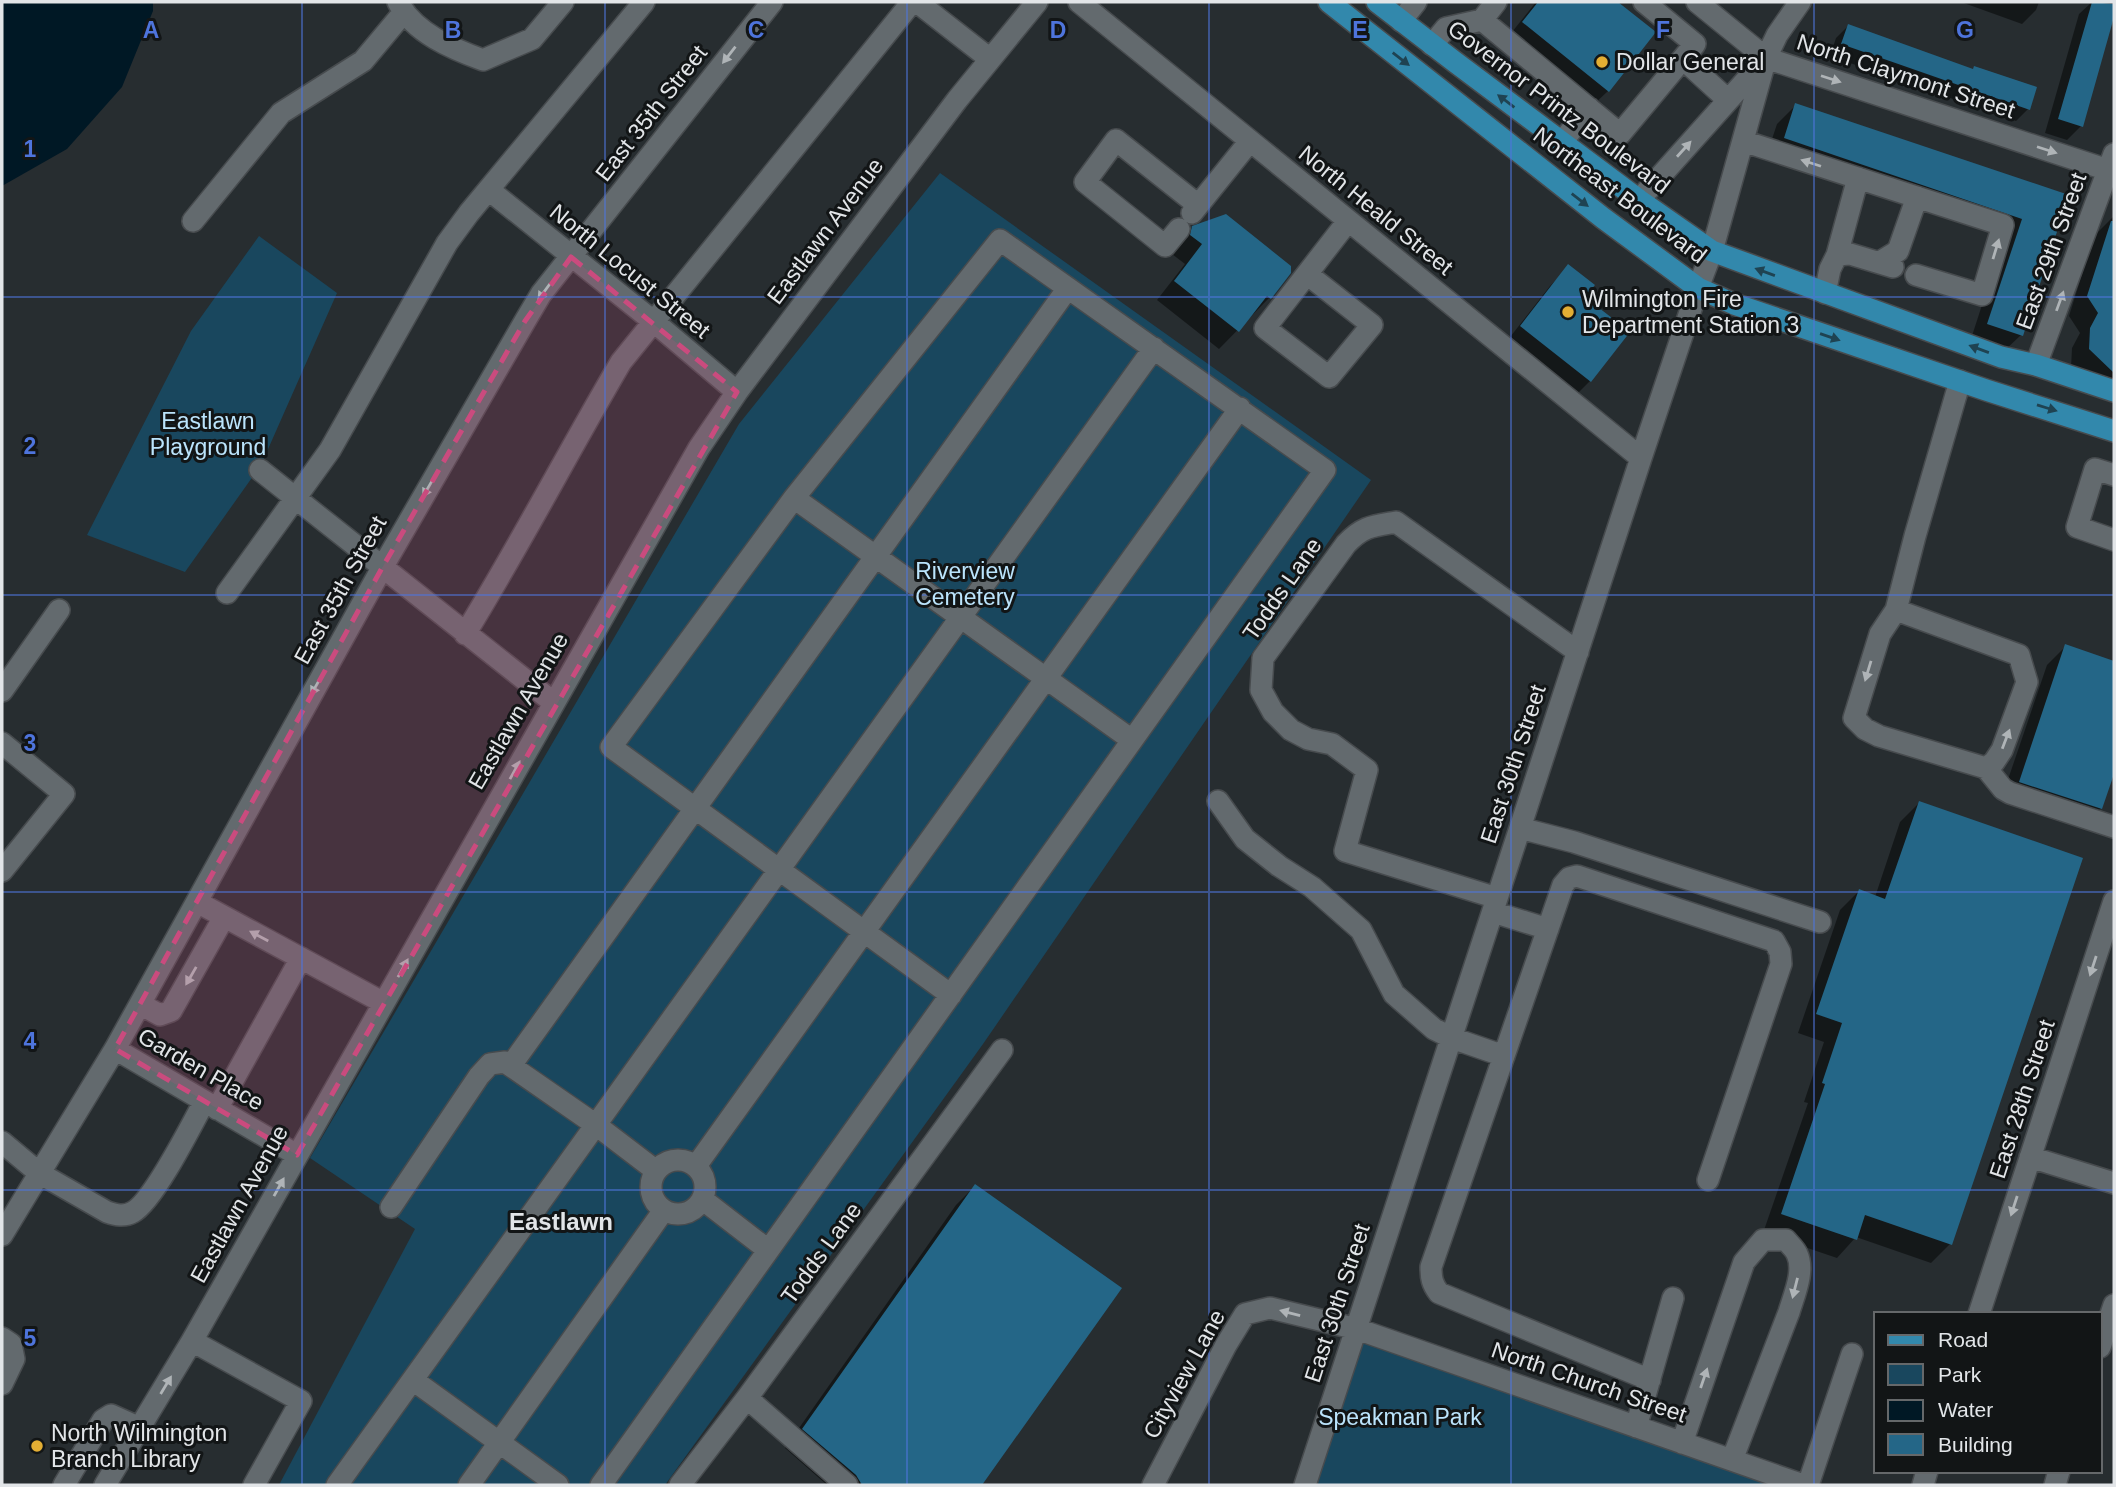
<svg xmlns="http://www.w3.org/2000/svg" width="2116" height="1487" font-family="Helvetica,sans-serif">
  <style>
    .green { fill: #19475e }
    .water { fill: #001825 }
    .shadow { fill: #0007 }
    .building { fill: #246687 }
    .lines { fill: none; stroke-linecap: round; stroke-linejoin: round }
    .minor-casing { stroke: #474b4e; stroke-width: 24 }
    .major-casing { stroke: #474b4e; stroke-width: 24 }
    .minor { stroke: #636a6e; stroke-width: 21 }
    .major { stroke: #3288ac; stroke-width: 21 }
    .oneway { fill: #afb4b7 }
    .oneway2 { fill: #1f4352 }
    .marked { fill: #ca4b7e; fill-opacity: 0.2; stroke: #ca4b7e; stroke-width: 5; stroke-dasharray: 14 9; stroke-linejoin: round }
    .grid { fill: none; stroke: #4e74dc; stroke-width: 2; stroke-opacity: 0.55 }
    .poi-dot { fill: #e3ae34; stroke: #121516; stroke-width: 2.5 }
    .labels { text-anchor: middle; stroke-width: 6; stroke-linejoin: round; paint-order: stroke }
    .poi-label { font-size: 23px; fill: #e2e5e8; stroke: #121516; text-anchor: start }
    .street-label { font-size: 23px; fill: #e2e5e8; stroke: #121516 }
    .park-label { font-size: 23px; fill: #bbe4fc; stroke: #121516 }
    .neighbourhood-label { font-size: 24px; font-weight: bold; fill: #e2e5e8; stroke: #121516 }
    .grid-label { font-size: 23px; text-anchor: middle; font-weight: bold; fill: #4e74dc; stroke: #121516; stroke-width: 6; stroke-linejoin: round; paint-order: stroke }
  </style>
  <rect width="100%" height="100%" fill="#272d30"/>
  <path class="green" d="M940 173 1371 480 983 1044 665 1485H279L415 1229 310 1158 739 424Z
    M259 236 337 293 261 465 185 572 87 535 191 331Z
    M1357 1329 1803 1485H1305Z"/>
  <path class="water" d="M2 2H153V11L122 87 67 149 2 186Z"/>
  <path class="shadow" d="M1536 2H1615L1654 32 1608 91 1589 109 1504 42Z
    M1961 2H2039L2036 10 2022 24Z
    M2092 2 2114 6V11L2081 126 2067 140 2045 133 2079 14Z
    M1848 26 2028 109 2016 121 1830 56 1836 38Z
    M1796 105 2067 196 2021 335 2002 353 1970 342 2004 237 1766 157 1777 124Z
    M2113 217 2114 218V385L2071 368 2072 348 2080 333 2069 316 2094 236Z
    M1192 227 1289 273 1269 298 1219 349 1157 300 1185 264 1172 254 1173 247Z
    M1569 267 1590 381 1571 400 1503 346 1550 286Z
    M2066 646 2114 663V768L2101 808 2082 827 2001 800 2047 665Z
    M1919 803 1950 1244 1931 1263 1856 1237 1837 1258 1763 1233 1808 1103 1804 1102 1824 1042 1798 1033 1840 910 1859 891 1875 897 1900 822Z
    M975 1186 1119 1289 980 1485H827L785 1448 956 1205Z"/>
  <path class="building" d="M1538 2H1618L1656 32 1609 92 1522 22Z
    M2092 2 2114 4V17L2083 127 2058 119Z
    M1848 24 1973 69 1974 66 2037 87 2030 110 1841 44Z
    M1795 103 2069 195 2023 336 1987 324 2022 219 1784 138Z
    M1226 214 1291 266V273L1271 299 1267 296 1239 332 1174 281 1202 244 1190 235 1192 226Z
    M2111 221H2114V373L2089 349 2090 328 2098 313 2087 296Z
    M1568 264 1595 285 1585 297 1630 332 1591 382 1520 326Z
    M2065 644 2114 661V774L2102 809 2019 782Z
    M1919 801 2083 858 1952 1245 1865 1215 1857 1240 1781 1214 1825 1084 1822 1083 1842 1023 1816 1014 1859 889 1885 899Z
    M975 1184 1122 1288 982 1485H862L856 1475 802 1429Z"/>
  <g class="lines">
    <defs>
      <path id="minor" d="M398 2C414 33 453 49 483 60L532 39 563 2
        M917 2 990 59
        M1079 2 1641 458
        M1496 2 1482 20 1620 134 1695 44 1644 2
        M1697 2 1766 58 2114 172
        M1401 21 1416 2
        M1432 45 1446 28 1482 20
        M1683 59 1728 100
        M1743 141 2003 225 1982 295 1916 275
        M1562 142 1589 108
        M489 190 653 321 737 392
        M1639 200 1766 58 1777 35 1800 2
        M1192 213 1250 141
        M193 221 281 113 363 61 404 12
        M1179 229 1165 246 1085 182 1116 140 1198 205
        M1837 255 1858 178
        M1880 262 1898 251 1917 197
        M1307 274 1372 325 1329 377 1265 328 1348 221
        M1825 293 1830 269 1837 255 1850 254 1893 267
        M2036 365 2114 154
        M260 470 553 702
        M2114 475 2095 469 2077 527 2114 540
        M794 498 1132 740
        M227 593 330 450 447 243 469 213 644 2
        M1896 610 2019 655 2027 682 2002 750 1994 762 1986 768 1879 736 1865 729 1854 718 1880 634 1896 610 1915 536 1960 381
        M465 634C520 545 568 452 621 362L912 2
        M2 691 59 610
        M2 743 64 794 2 871
        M1986 768 2003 789 2010 793 2114 827
        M1218 801 1245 839 1279 866 1312 887 1361 930 1394 994 1434 1029 1452 1038 1504 1056
        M1520 828 1574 842 1820 922
        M1497 898 1345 851 1367 770 1332 744 1308 739 1291 730 1273 712 1261 690 1263 658 1346 544C1363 526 1373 526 1396 522L1578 652
        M197 902 384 1003
        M1493 912 1548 929
        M140 1004 160 1015 171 1011 224 917
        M115 1049 297 1155
        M512 1064 1068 288
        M217 1109 301 958
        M2 1142 39 1173 107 1212C116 1215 124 1217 133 1212 154 1200 191 1126 204 1102
        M2030 1157 2114 1183
        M651 1187a27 27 0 1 1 54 0a27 27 0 1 1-54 0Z
        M696 1166 1240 408
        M702 1199 768 1250
        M391 1207 479 1076 490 1064 505 1062 596 1125 655 1170
        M2 1235 115 1049 382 568 525 321 541 294 772 2
        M1979 1314 2114 901
        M2 1338 11 1344 14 1359 2 1384
        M192 1341 301 1401 254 1485
        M2100 1347 2114 1305
        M413 1380 558 1485
        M1650 1380 1439 1293C1432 1284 1431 1278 1431 1267L1563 885 1569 878 1577 876 1774 941 1780 952 1781 964 1708 1180
        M747 1398 847 1485
        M1636 1427 1673 1298
        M1682 1443 1744 1262 1763 1240H1786C1789 1244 1795 1249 1797 1254 1805 1271 1794 1295 1789 1312L1732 1460
        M64 1485 103 1420 111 1415 140 1428
        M105 1485 192 1341 699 448 737 392 957 100 1037 2
        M337 1485 1154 348
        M469 1485 664 1210
        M601 1485 1325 470 1000 240 794 498 611 747 951 995
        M680 1485 747 1398 1002 1050
        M1153 1485 1226 1345 1245 1314 1270 1308 1357 1329 1803 1485
        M1305 1485 1641 458 1698 288 1712 251 1766 58
        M1808 1485 1852 1354
        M1923 1485 1927 1471
        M2055 1485 2059 1471"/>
      <path id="major" d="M1329 2 1603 218 1698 288 1734 304 1986 390 2114 431
        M1377 2 1455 62 1639 200 1712 251 2001 357 2036 365 2114 391"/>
    </defs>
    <use href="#minor" class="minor-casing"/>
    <use href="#major" class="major-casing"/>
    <use href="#minor" class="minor"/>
    <use href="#major" class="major"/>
  </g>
  <defs><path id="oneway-solid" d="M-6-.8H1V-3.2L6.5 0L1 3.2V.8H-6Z" transform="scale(1.75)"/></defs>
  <g class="oneway">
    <use href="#oneway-solid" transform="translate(729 55) rotate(128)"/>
    <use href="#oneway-solid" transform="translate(1831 79) rotate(18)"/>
    <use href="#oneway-solid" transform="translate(1684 149) rotate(-48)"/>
    <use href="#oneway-solid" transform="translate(2047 150) rotate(18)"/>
    <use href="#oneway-solid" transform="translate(1811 163) rotate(-162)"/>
    <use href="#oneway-solid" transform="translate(1996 249) rotate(-73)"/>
    <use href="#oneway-solid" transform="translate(544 292) rotate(126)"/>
    <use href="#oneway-solid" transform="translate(2060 301) rotate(-70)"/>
    <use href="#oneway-solid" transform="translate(428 488) rotate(120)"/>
    <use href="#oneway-solid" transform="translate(1868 671) rotate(107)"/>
    <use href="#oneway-solid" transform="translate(316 686) rotate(119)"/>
    <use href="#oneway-solid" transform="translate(2006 739) rotate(-69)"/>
    <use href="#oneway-solid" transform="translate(515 770) rotate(-61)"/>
    <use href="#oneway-solid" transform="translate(259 936) rotate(-152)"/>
    <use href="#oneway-solid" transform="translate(2093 966) rotate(108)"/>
    <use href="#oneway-solid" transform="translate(403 968) rotate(-61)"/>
    <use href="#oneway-solid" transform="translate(191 976) rotate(120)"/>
    <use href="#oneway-solid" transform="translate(279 1187) rotate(-61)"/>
    <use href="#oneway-solid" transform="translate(2014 1206) rotate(108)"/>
    <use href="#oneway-solid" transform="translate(1795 1288) rotate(104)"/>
    <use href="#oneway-solid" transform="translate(1290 1313) rotate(-165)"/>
    <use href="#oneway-solid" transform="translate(1704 1378) rotate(-71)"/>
    <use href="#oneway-solid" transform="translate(166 1385) rotate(-59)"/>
  </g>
  <g class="oneway2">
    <use href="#oneway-solid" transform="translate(1401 59) rotate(38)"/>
    <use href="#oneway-solid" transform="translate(1506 101) rotate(-143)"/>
    <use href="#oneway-solid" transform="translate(1580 200) rotate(38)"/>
    <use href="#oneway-solid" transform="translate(1765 272) rotate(-160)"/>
    <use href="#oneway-solid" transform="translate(1830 337) rotate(19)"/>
    <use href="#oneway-solid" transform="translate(1979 349) rotate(-160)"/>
    <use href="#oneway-solid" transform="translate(2047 408) rotate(17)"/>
  </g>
  <path class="marked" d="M571 257 737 392 297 1155 115 1049 382 568 525 321Z"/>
  <path class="grid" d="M302 2V1485M605 2V1485M907 2V1485M1209 2V1485M1511 2V1485M1814 2V1485M2 297H2114M2 595H2114M2 892H2114M2 1190H2114"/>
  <g class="poi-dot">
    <circle cx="1602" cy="62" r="7"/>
    <circle cx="1568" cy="312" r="7"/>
    <circle cx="37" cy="1446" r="7"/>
  </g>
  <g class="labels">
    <g class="poi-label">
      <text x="1616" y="70">Dollar General</text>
      <text x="1582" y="307">Wilmington Fire<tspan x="1582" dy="26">Department Station 3</tspan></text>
      <text x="51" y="1441">North Wilmington<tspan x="51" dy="26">Branch Library</tspan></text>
    </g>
    <g class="street-label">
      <text transform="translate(1906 76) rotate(18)" y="8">North Claymont Street</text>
      <text transform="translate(1559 107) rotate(37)" y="8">Governor Printz Boulevard</text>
      <text transform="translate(651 113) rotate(-52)" y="8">East 35th Street</text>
      <text transform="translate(1620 195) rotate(37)" y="8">Northeast Boulevard</text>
      <text transform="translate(1376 210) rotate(39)" y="8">North Heald Street</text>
      <text transform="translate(825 231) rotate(-53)" y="8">Eastlawn Avenue</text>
      <text transform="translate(2051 251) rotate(-70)" y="8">East 29th Street</text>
      <text transform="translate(630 271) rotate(39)" y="8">North Locust Street</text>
      <text transform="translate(1282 589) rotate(-55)" y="8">Todds Lane</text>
      <text transform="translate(340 590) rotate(-61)" y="8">East 35th Street</text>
      <text transform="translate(518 711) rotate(-60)" y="8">Eastlawn Avenue</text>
      <text transform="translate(1513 764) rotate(-72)" y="8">East 30th Street</text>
      <text transform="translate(201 1069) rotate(30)" y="8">Garden Place</text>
      <text transform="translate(2022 1099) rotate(-72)" y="8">East 28th Street</text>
      <text transform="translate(239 1204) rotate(-61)" y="8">Eastlawn Avenue</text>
      <text transform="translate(821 1253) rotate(-54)" y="8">Todds Lane</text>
      <text transform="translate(1337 1303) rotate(-72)" y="8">East 30th Street</text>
      <text transform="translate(1184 1374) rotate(-61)" y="8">Cityview Lane</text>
      <text transform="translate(1589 1382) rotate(19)" y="8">North Church Street</text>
    </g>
    <g class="park-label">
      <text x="208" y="429">Eastlawn<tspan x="208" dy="26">Playground</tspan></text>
      <text x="965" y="579">Riverview<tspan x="965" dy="26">Cemetery</tspan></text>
      <text x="1400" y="1425">Speakman Park</text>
    </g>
    <g class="neighbourhood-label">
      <text x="561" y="1230">Eastlawn</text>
    </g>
  </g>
  <g class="grid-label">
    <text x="151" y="38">A</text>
    <text x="453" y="38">B</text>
    <text x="756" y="38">C</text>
    <text x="1058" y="38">D</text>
    <text x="1360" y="38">E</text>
    <text x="1663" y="38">F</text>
    <text x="1965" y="38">G</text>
    <text x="30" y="157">1</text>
    <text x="30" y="454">2</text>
    <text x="30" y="751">3</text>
    <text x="30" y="1049">4</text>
    <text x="30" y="1346">5</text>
  </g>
  <rect width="2116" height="1487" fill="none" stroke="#e2e5e8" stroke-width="7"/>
  <rect x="1874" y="1312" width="228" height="161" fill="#121516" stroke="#65686a" stroke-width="2"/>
  <rect x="1888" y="1335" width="35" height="10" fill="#3288ac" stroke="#65686a" stroke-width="2"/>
  <text x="1938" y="1347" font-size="21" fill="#e2e5e8">Road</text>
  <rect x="1888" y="1364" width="35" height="21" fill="#19475e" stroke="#65686a" stroke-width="2"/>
  <text x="1938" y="1382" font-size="21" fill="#e2e5e8">Park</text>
  <rect x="1888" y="1400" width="35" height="21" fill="#001825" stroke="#65686a" stroke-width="2"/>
  <text x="1938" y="1417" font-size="21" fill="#e2e5e8">Water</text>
  <rect x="1888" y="1434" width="35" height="21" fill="#246687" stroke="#65686a" stroke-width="2"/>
  <text x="1938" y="1452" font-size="21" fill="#e2e5e8">Building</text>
</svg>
